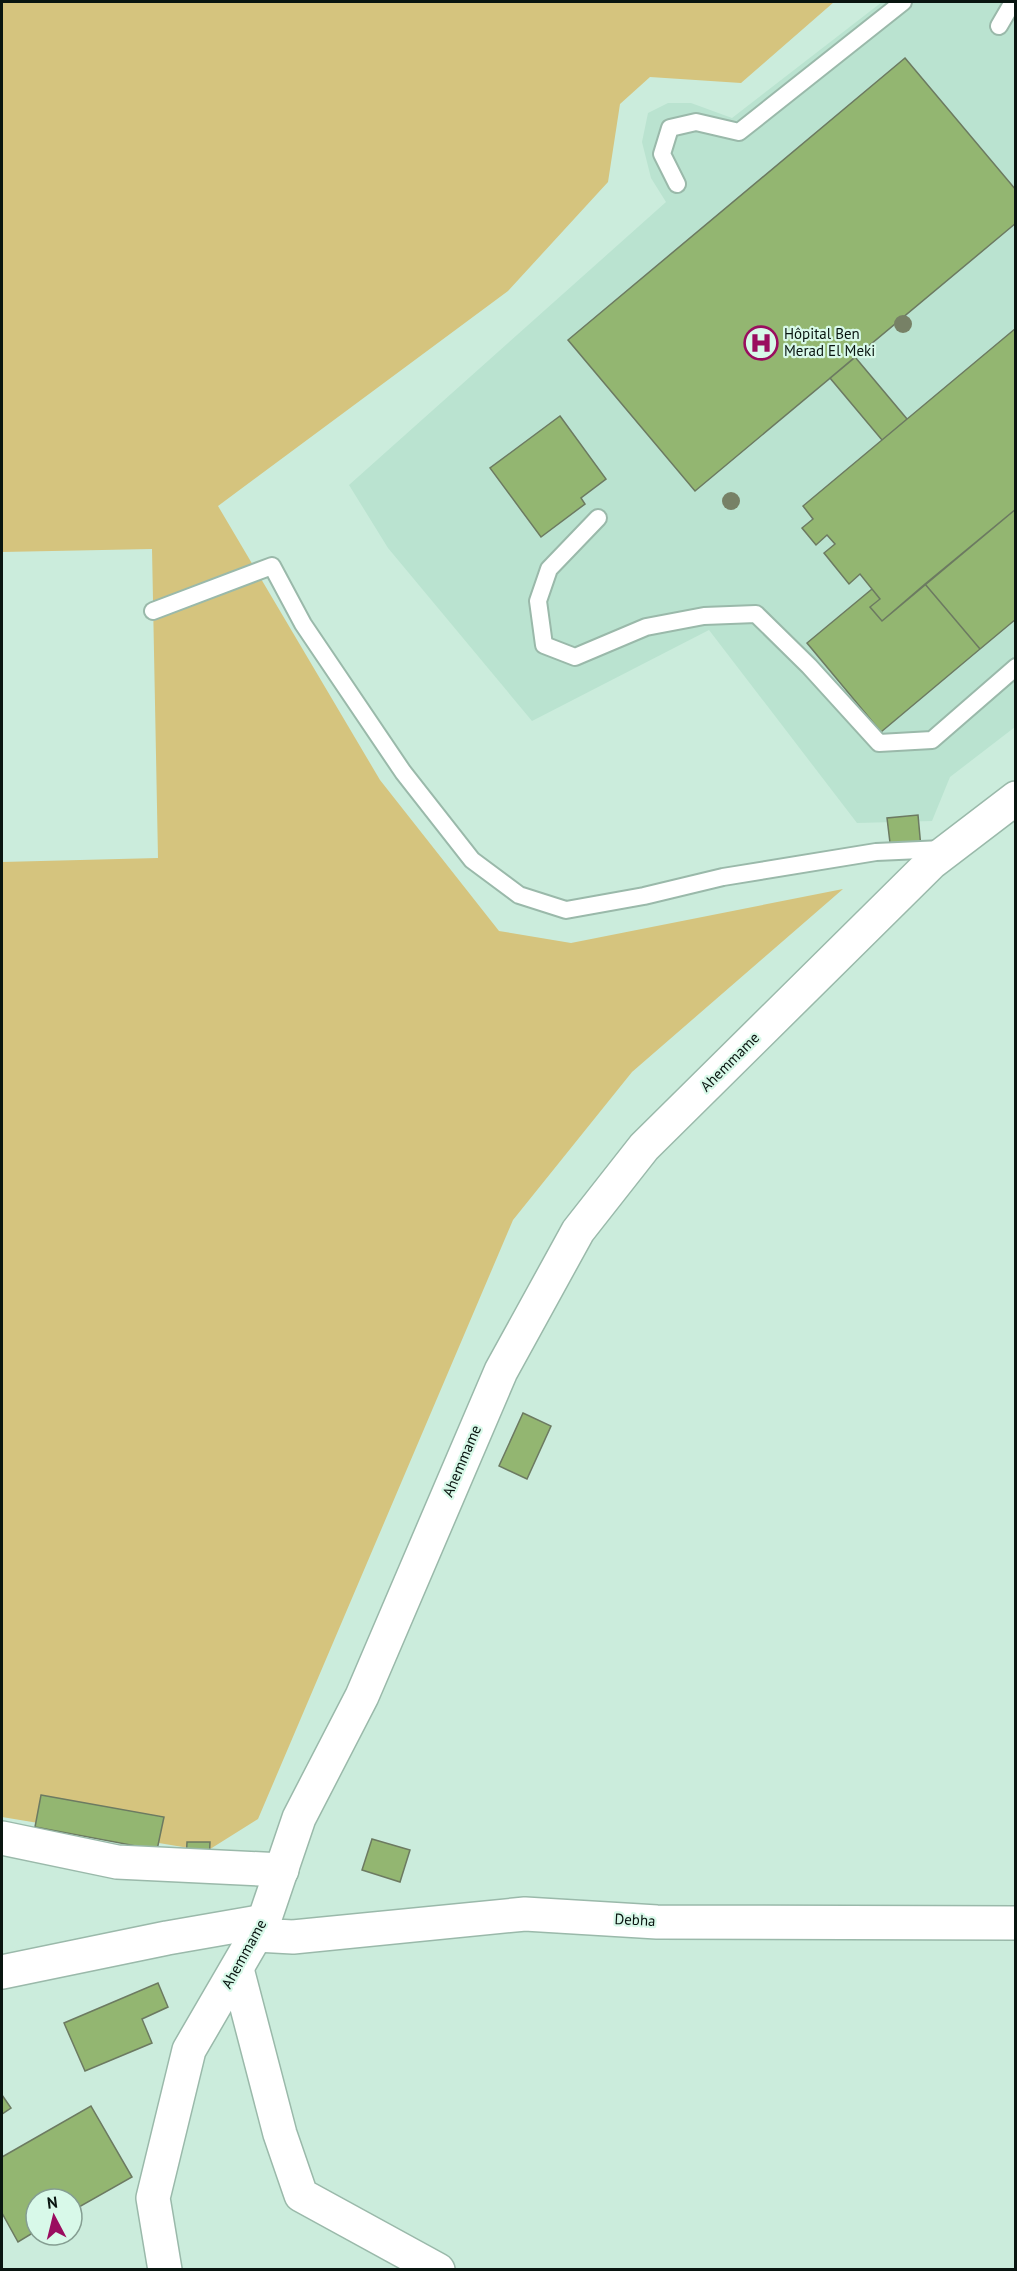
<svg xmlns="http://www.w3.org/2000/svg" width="1017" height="2271" font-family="'PT Sans',sans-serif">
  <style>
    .built { fill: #bae3d0 }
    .green { fill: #d5c47e }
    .building { fill: #93b671; stroke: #6c7a61; stroke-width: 1.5 }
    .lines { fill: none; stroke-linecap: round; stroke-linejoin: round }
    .service-casing { stroke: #9ab9aa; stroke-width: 20 }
    .minor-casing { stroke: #9ab9aa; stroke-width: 36 }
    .tertiary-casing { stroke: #9ab9aa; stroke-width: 36 }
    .service { stroke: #fff; stroke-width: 16 }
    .minor { stroke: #fff; stroke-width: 33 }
    .tertiary { stroke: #fff; stroke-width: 33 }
    .tree { fill: #778166 }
    .labels { text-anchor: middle; stroke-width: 4.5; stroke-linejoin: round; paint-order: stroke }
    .poi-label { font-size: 15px; fill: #091510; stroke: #d8f9e9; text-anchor: start }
    .street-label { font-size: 15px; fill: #091510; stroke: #d8f9e9 }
  </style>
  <rect width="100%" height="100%" fill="#cbecdc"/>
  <path class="built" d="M882 2H1015V727L950 777 932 821 857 823 709 630 532 721 388 548 349 485 666 202 651 178 642 142 648 113 668 103H691L732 118Z"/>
  <path class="green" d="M2 2H834L741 83 650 77 620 104 608 182 508 291 218 506 380 780 499 931 571 943 843 889 632 1072 513 1220 258 1819 207 1851 2 1817V862L158 858 152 549 2 552Z"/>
  <path class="building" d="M905 58 1016 190V223L695 491 568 340Z
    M1016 328V509L882 621 870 607 880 599 860 574 849 584 824 553 835 544 827 535 816 545 802 528 813 519 803 506Z
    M855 357 907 419 882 440 830 378Z
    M560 416 606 479 581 498 585 504 541 537 490 468Z
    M1016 509V619L980 649 925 584Z
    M925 584 980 649 881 732 807 643 872 589 880 599 870 607 882 621Z
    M918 815 921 848 891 851 887 818Z
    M523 1413 551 1426 527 1479 499 1466Z
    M41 1795 164 1817 157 1850 35 1827Z
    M372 1839 410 1850 400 1882 362 1870Z
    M187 1842H210L209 1863H186Z
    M158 1983 168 2007 142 2019 152 2043 85 2071 64 2023Z
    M2 2095 11 2108 2 2114Z
    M91 2106 132 2177 72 2211V2199H36V2231L18 2242 2 2213V2157Z"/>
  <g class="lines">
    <defs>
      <path id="service" d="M999 26 1013 2
        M677 184 662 154 670 128 696 122 739 132 903 2
        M598 518 549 569 538 601 544 645 575 657 646 627 704 616 756 614 809 666 879 743 932 740 1016 667
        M153 611 272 566 303 624 403 772 472 860 519 895 566 910 644 896 723 877 876 852 943 849"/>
      <path id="minor" d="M2 1838 117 1862 282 1870
        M256 1935 293 1937 525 1914 657 1922 1016 1923
        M237 1969 280 2134 301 2195 438 2270
        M2 1972 167 1938 264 1921"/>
      <path id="tertiary" d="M165 2270 153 2198 189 2050 264 1921 299 1818 362 1696 501 1371 578 1231 644 1147 931 863 1016 798"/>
    </defs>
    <use href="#service" class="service-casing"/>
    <use href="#minor" class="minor-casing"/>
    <use href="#tertiary" class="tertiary-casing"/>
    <use href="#service" class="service"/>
    <use href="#minor" class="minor"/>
    <use href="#tertiary" class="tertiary"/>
  </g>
  <g class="tree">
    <circle cx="903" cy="324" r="9"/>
    <circle cx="731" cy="501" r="9"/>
  </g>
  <defs>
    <symbol id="hospital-ring" viewBox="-11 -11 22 22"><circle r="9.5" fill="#d8f9e9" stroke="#9a0d5f" stroke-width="1.5"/><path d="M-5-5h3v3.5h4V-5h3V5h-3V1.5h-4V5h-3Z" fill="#9a0d5f"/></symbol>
  </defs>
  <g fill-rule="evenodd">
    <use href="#hospital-ring" x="742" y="324" width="38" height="38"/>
  </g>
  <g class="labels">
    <g class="poi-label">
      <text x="784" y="339">Hôpital Ben<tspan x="784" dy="17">Merad El Meki</tspan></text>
    </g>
    <g class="street-label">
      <text transform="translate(730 1062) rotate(-45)" y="5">Ahemmame</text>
      <text transform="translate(462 1461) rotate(-67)" y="5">Ahemmame</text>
      <text transform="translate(635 1920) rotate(3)" y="5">Debha</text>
      <text transform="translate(244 1954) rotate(-61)" y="5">Ahemmame</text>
    </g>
  </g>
  <rect width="1017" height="2271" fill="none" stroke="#091510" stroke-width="6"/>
  <g transform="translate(54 2217) rotate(353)"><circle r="28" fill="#d8f9e9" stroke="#859e92" stroke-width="1.5"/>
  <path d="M0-4.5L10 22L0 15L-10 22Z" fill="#9a0d5f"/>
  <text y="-9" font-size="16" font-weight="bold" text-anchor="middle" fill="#091510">N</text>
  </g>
</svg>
